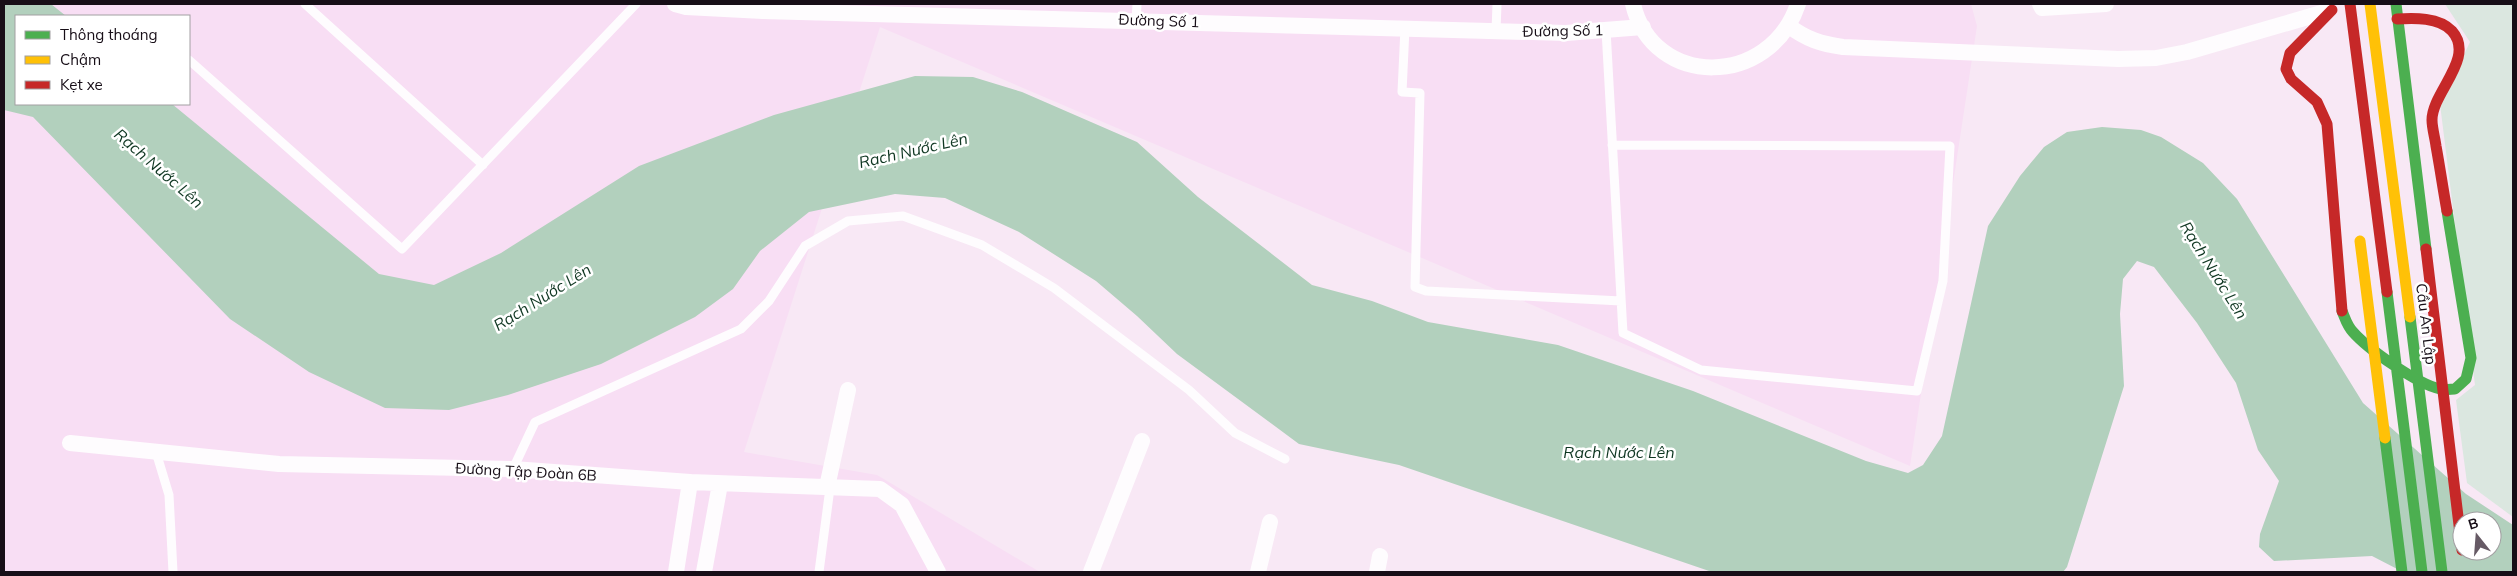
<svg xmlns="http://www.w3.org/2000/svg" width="2517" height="576" font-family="Mulish,sans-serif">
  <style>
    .built { fill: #f8def4; fill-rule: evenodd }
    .green { fill: #dbe7e0 }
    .water { fill: #b2d0bd; fill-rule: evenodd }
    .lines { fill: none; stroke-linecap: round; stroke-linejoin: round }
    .lane { stroke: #fefcfe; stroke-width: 9 }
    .street { stroke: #fefcfe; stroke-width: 16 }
    .fast { stroke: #4caf50; stroke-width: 11 }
    .slow { stroke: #ffc107; stroke-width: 11 }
    .jam { stroke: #c62828; stroke-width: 11 }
    .labels { text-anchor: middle; stroke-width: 5; stroke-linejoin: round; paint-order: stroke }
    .street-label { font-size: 15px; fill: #170e17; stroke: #fff }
    .water-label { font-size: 16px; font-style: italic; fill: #0e3621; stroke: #fff }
  </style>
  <rect width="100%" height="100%" fill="#f8e8f5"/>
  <path class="built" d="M4 4H1971L1977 26 1910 466 880 27 744 452 877 475 1040 572H4ZM16 16H189V104H16Z"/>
  <path class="green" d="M2445 4H2513V517L2467 483 2456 400 2475 385 2440 104 2470 42Z"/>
  <path class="water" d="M4 4H51L66 16H16V104H172L379 274 434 285 501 253 639 166 774 115 915 76 973 77 1022 92 1137 142 1198 197 1312 285 1372 301 1428 322 1558 345 1693 391 1866 461 1908 473 1923 465 1942 436 1988 226 2020 176 2044 147 2067 132 2102 127 2141 130 2161 137 2203 163 2237 199 2363 403 2466 494 2513 525V572H2403L2372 556 2274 561 2259 547 2260 534 2279 481 2258 450 2236 383 2197 323 2154 267 2137 261 2123 279 2120 314 2124 386 2067 567 2063 572H1712L1399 465 1299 444 1177 354 1137 316 1096 281 1019 232 945 198 895 194 809 212 760 251 733 289 695 317 601 364 508 395 449 410 385 408 309 372 230 319 33 117 4 110ZM2462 521H2492V551H2462Z"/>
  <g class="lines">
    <path class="lane" d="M305 4 483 165
      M1136 21 1137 4
      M1405 28 1402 92 1420 93 1415 287 1426 291 1621 301
      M1606 30 1623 333 1701 370 1917 391 1943 281 1950 146 1612 145
      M1496 31 1497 4
      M189 60 402 249 636 4
      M156 452 169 495 173 572
      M513 469 535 422 741 329 769 301 805 246 848 221 903 216 982 245 1054 288 1189 390 1235 433 1285 459
      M819 572 830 488"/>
    <path class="street" d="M675 4 686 7 763 11 1566 33 1643 27
      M1633 4C1653 89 1770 88 1798 4
      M2040 4 2042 8 2106 4
      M1789 26C1806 39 1821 44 1843 47L2118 59 2156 58 2187 52 2325 12
      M70 443 279 464 513 469 690 482 880 489 902 505 938 572
      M827 487 848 390
      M676 572 690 482
      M704 572 720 484
      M1091 572 1142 441
      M1258 572 1270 522
      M1377 572 1380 556"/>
    <path class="fast" d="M2396 4 2426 249
      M2387 292 2422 572
      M2342 311C2345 318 2347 326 2353 332 2368 349 2417 384 2440 389 2445 390 2451 389 2455 389L2466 379 2471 358 2447 211
      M2410 317 2442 572
      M2385 438 2402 572"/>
    <path class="slow" d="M2370 4 2410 317
      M2360 241 2385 438"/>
    <path class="jam" d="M2350 4 2387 292
      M2332 10 2290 53 2286 69 2291 79 2317 102 2327 124 2342 311
      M2397 19C2414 18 2439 17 2452 31 2476 58 2432 92 2432 120 2432 128 2435 138 2436 146 2440 168 2443 189 2447 211
      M2426 249 2462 550"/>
  </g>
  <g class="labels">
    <g class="street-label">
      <text transform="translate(1159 21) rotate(2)" y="5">Đường Số 1</text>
      <text transform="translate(1563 31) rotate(-1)" y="5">Đường Số 1</text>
      <text transform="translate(2426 324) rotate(83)" y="5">Cầu An Lập</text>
      <text transform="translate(526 472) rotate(3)" y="5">Đường Tập Đoàn 6B</text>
    </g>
    <g class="water-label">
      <text transform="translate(913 150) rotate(-13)" y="6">Rạch Nước Lên</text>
      <text transform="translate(159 168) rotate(41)" y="6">Rạch Nước Lên</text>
      <text transform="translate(2214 270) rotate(58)" y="6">Rạch Nước Lên</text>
      <text transform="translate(542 297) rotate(-32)" y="6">Rạch Nước Lên</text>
      <text x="1619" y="458">Rạch Nước Lên</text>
    </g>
  </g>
  <rect width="2517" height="576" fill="none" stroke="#170e17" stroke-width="10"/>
  <rect x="15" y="15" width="175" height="90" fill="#ffffff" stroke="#a29fa2"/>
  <rect x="25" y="31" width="25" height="8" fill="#4caf50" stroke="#a29fa2"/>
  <text x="60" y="40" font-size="15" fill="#170e17">Thông thoáng</text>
  <rect x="25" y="56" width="25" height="8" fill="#ffc107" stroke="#a29fa2"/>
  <text x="60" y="65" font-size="15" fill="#170e17">Chậm</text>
  <rect x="25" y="81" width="25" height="8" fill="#c62828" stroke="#a29fa2"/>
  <text x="60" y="90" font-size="15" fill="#170e17">Kẹt xe</text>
  <g transform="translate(2477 536) rotate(343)"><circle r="24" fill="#ffffff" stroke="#a29fa2"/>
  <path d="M0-4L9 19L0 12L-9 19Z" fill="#665a65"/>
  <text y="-8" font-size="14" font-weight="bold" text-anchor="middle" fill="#170e17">B</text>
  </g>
</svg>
